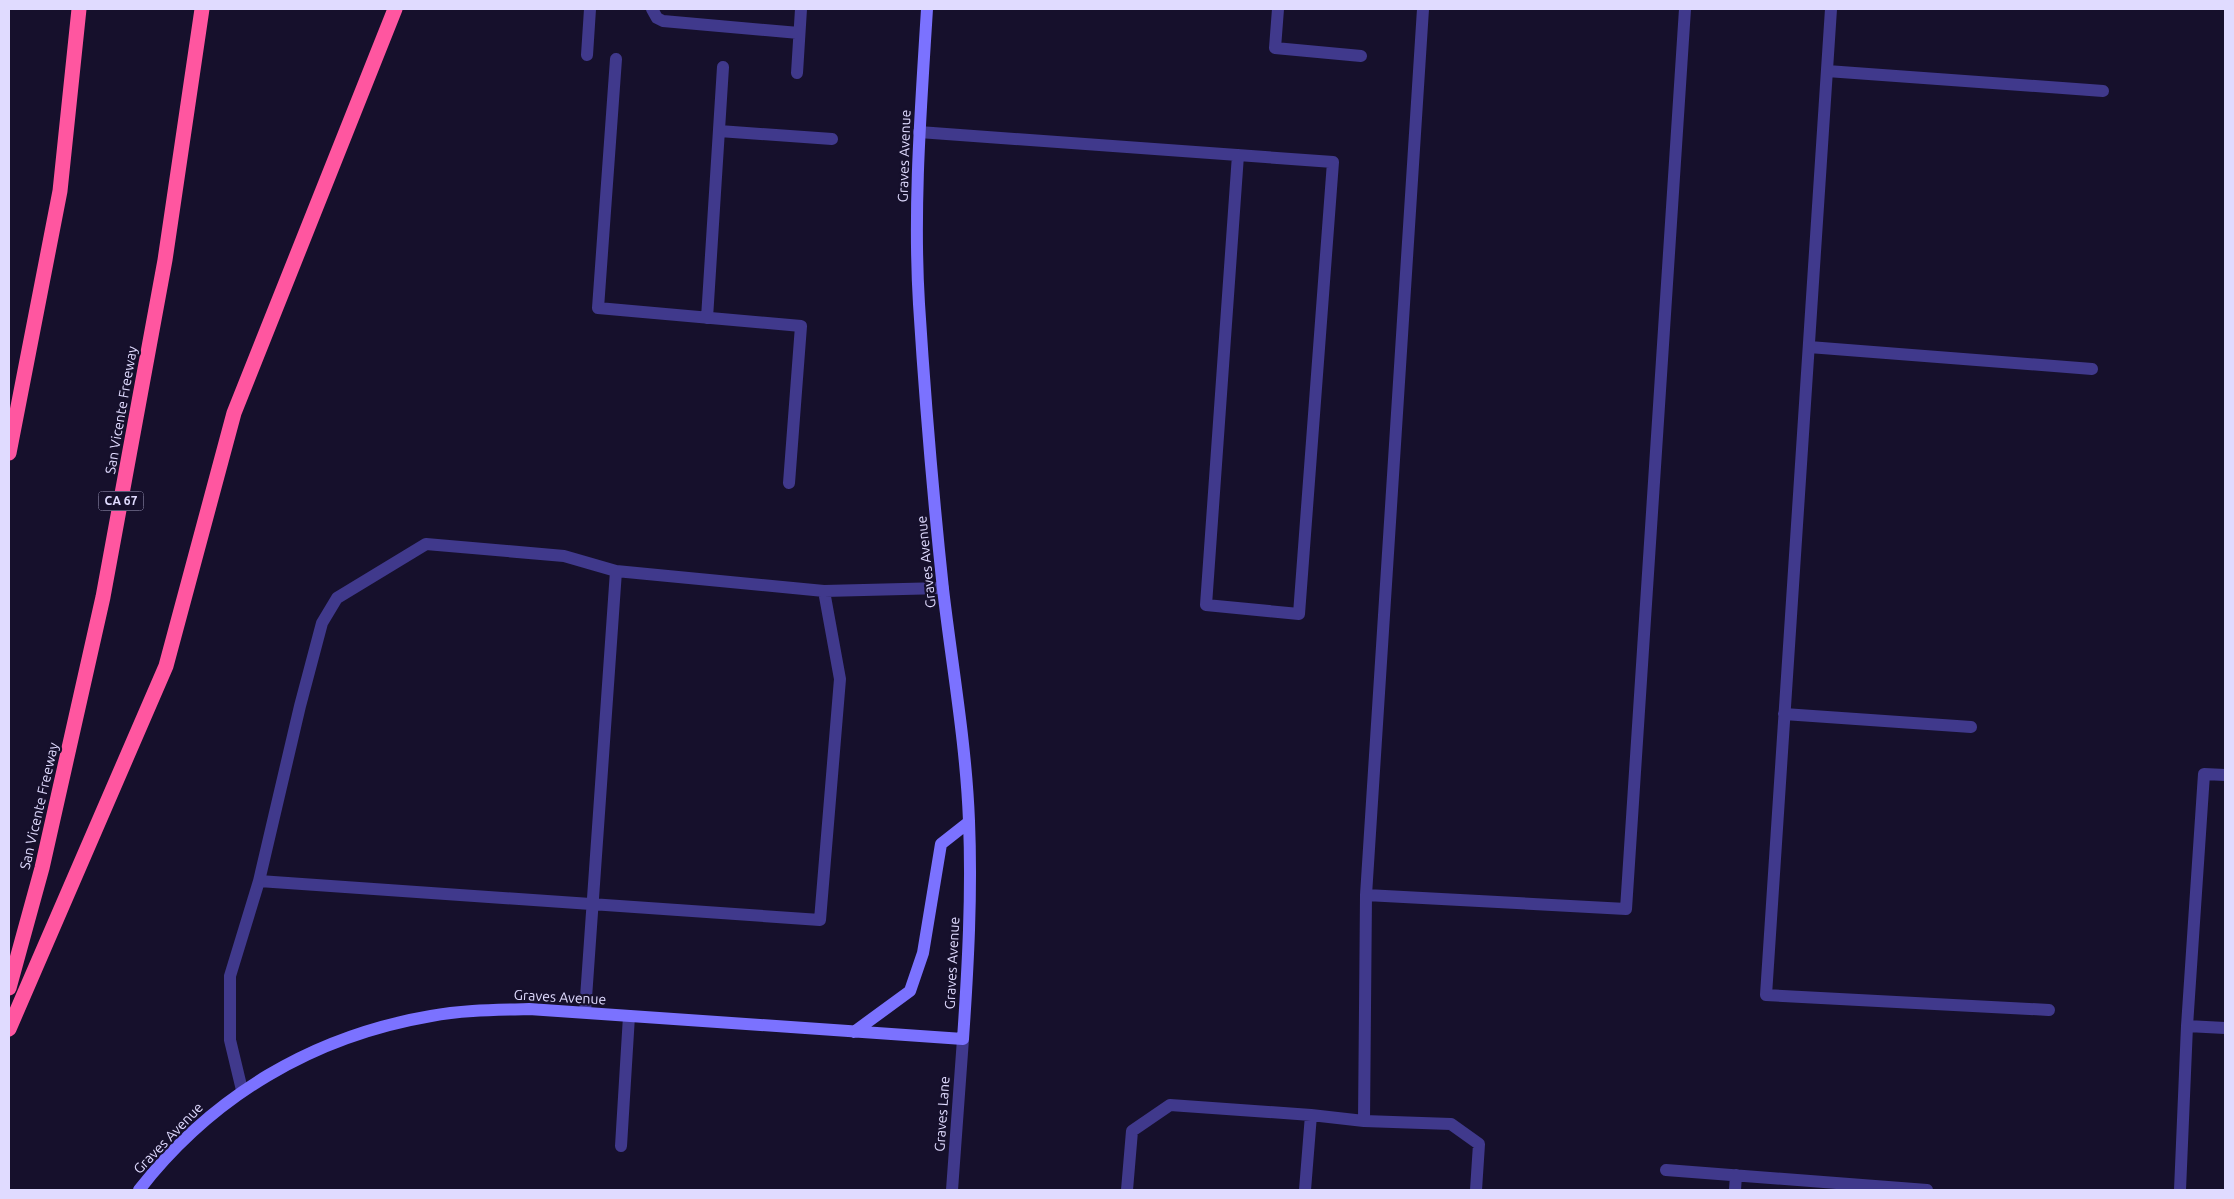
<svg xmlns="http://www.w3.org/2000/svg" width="2234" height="1199" font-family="Ubuntu,sans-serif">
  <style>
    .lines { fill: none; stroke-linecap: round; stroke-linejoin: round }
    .service { stroke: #40398c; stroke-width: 12 }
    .minor { stroke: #40398c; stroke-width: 12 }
    .secondary { stroke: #7b72ff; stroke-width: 12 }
    .motorway { stroke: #ff56a0; stroke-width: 15 }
    .labels { text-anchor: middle; stroke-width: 4.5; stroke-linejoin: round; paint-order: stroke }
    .shield { fill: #16102c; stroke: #a39ec0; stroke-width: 1 }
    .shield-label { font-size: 12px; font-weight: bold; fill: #e0dbff }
    .street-label { font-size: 14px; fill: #e0dbff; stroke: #16102c }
  </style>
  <rect width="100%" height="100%" fill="#16102c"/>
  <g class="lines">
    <path class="service" d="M652 9 657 18 663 21 799 33
      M1278 9 1275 48 1361 56
      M1831 9 1766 995 2049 1010
      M587 55 590 9
      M616 59 598 308 801 326 789 483
      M1827 71 2103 91
      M797 73 801 9
      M719 131 832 139
      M919 132 1333 162 1299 614 1206 605 1238 155
      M707 318 723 67
      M1809 347 2092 369
      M426 544 564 556 616 571 824 591 840 679 820 920 259 881 300 706 322 623 337 598Z
      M824 591 943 588
      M1784 714 1971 727
      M1366 895 1626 909 1685 9
      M585 1012 616 571
      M2187 1026 2204 774 2225 775
      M242 1090 230 1040V976L259 881
      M1364 1121 1366 895 1423 9
      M621 1146 629 1016
      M1666 1170 1927 1190
      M1127 1190 1132 1131 1170 1105 1311 1115 1364 1121 1451 1124 1479 1144 1476 1190
      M1305 1190 1311 1115
      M1735 1190 1736 1175
      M2180 1190 2187 1026 2225 1028"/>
    <path class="minor" d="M952 1190 963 1039"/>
    <path class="secondary" d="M854 1032 910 991 923 953 941 844 969 822
      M139 1190C212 1096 313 1036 431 1016 463 1010 496 1010 529 1009L963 1039C968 966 972 894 969 821 966 743 952 666 943 589 933 495 925 399 919 304 913 206 921 107 927 9"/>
    <path class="motorway" d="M9 453 60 191 79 9
      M9 988 42 868 103 597 165 260 202 9
      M9 1029 166 666 234 413 395 9"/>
  </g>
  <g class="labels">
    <rect class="shield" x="98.5" y="491.5" width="45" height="19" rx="4"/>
    <g class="shield-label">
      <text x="121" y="505">CA 67</text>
    </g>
    <g class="street-label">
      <text transform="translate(904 156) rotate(-88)" y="5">Graves Avenue</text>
      <text transform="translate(121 410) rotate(-80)" y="5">San Vicente Freeway</text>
      <text transform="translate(926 562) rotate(-96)" y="5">Graves Avenue</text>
      <text transform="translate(39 806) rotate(-77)" y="5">San Vicente Freeway</text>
      <text transform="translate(952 963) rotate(-87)" y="5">Graves Avenue</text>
      <text transform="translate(560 997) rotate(3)" y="5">Graves Avenue</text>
      <text transform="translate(942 1114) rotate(-86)" y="5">Graves Lane</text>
      <text transform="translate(168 1138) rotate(-46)" y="5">Graves Avenue</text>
    </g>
  </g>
  <rect width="2234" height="1199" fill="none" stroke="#e0dbff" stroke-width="20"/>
</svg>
